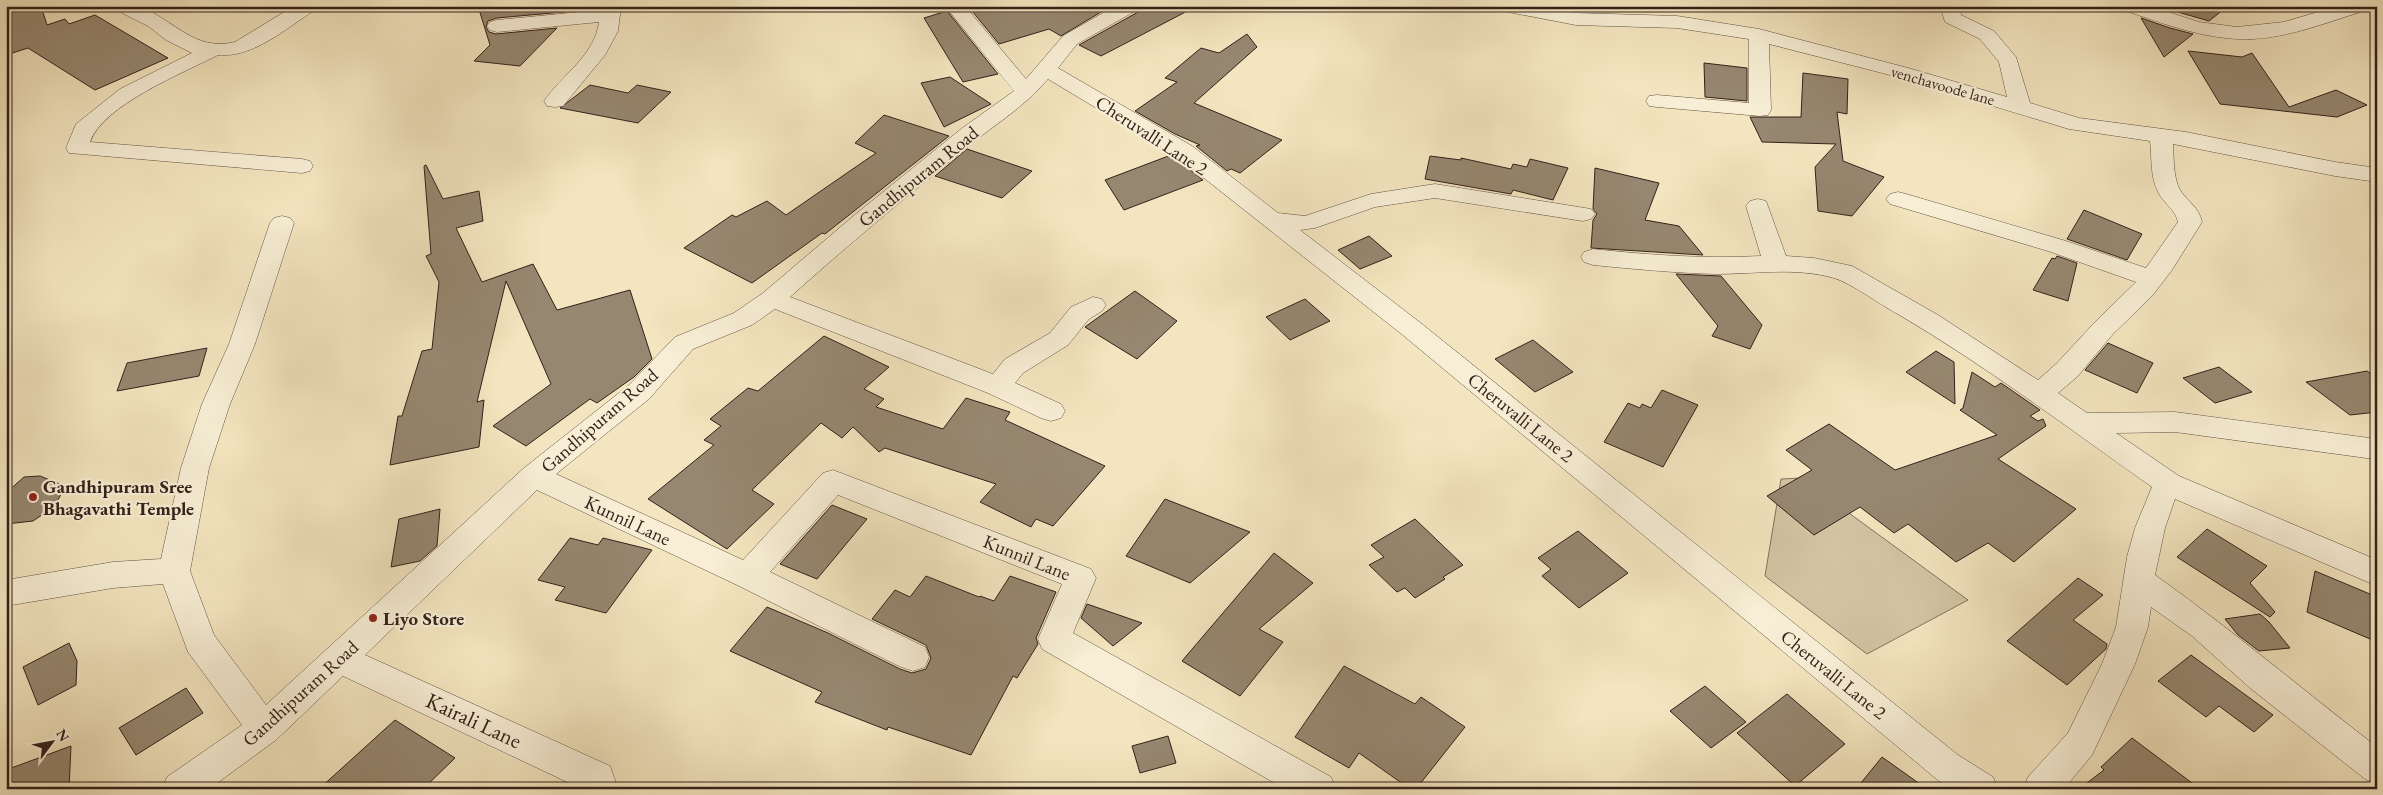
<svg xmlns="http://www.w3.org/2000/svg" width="2383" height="795" font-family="'EB Garamond',serif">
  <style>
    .green { fill: #d2c4a3; stroke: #82725e }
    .building { fill: #968770; stroke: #32211a }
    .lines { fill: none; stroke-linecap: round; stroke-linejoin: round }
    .minor-casing { stroke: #625243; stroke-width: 1 }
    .minor { fill: #f7eed5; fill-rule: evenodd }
    .poi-dot { fill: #8f2418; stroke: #f7eed5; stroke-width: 2 }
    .labels { text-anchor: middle; stroke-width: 4.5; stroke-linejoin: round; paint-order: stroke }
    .far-street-label { font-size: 16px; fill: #32211a; stroke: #f7eed5 }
    .street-label { font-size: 19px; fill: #32211a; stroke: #f7eed5 }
    .poi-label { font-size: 19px; font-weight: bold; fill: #32211a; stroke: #f7eed5; text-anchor: start }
    .near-street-label { font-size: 22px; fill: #32211a; stroke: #f7eed5 }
  </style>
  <rect width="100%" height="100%" fill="#f3e5bf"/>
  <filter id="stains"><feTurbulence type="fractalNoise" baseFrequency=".004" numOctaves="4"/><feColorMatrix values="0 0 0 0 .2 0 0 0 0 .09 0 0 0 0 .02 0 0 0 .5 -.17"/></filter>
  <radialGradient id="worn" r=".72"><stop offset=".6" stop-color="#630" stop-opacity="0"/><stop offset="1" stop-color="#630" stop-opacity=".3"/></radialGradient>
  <path class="green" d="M1801 478 1968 600 1867 654 1765 576 1781 479Z"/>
  <path class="building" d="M25 6H41L47 25 65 19 69 24 95 15 168 58 95 90 28 48 6 55V11Z
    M478 6H578L574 11 497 18 488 21 486 27 489 32 496 34 557 28 520 66 474 61 490 45Z
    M968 6H1111L1061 36 1049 29 999 44Z
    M1141 6H1197L1101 56 1079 45 1138 12Z
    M2157 6H2228L2209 21Z
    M947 11 998 74 963 82 924 18Z
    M2141 18 2170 28 2193 34 2164 57Z
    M1247 34 1257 47 1194 103 1282 140 1240 173 1231 169 1227 171 1196 146 1200 145 1175 134 1135 111 1177 82 1165 78 1201 48 1219 53Z
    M2188 51 2242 57 2252 53 2289 107 2336 90 2367 105 2337 117 2220 104Z
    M1704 63 1747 68V101L1705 97Z
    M1803 73 1848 79 1847 114 1837 112 1843 161 1884 177 1852 216 1818 211 1815 167 1836 144 1762 142 1750 117H1801Z
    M950 77 991 104 944 127 921 83Z
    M590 85 628 93 637 85 671 92 638 123 560 108Z
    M884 115 949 136 825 234 822 233 752 283 684 248 732 215 736 217 767 201 786 215 876 153 855 143Z
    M967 149 1032 171 1002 198 935 176Z
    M1171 155 1203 180 1124 210 1105 180Z
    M1430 156 1461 160V158L1511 169 1513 164 1527 167 1530 159 1568 168 1553 200 1513 190 1511 194 1425 179Z
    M426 165 443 199 479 191 483 221 456 228 482 282 533 264 557 310 630 290 652 359 634 377 597 403 590 399 526 446 493 426 551 384 506 281 477 402 484 400 479 447 390 465 398 416H402L422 351 432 349 439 282 426 256 431 254 424 166Z
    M1595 168 1659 183 1645 220 1679 226 1703 255 1591 248 1593 220 1597 214 1593 209Z
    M2084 210 2142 234 2127 260 2067 239Z
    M1369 236 1392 256 1360 269 1338 250Z
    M2057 256 2077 263 2068 301 2033 290 2052 258 2055 259Z
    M1676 274 1721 276 1762 325 1750 349 1712 336 1718 326Z
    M1135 291 1177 321 1137 359 1085 327Z
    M1305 299 1330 321 1290 340 1266 317Z
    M824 336 889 367 864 389 884 399 876 407 943 429 966 398 1010 412 1005 420 1105 466 1053 526 1036 519 1031 527 980 502 996 484 885 448 879 452 853 427 842 438 821 423 752 490 774 504 727 549 648 499 714 445 704 440 721 426 710 419 748 388 758 391Z
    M1533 340 1573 372 1535 392 1495 359Z
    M2108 343 2153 363 2137 393 2085 370Z
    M207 348 199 376 117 391 127 363Z
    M1936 351 1954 362 1955 404 1906 372Z
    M2219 367 2252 392 2215 403 2183 378Z
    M2367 371 2377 378V412L2350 415 2306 382Z
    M1972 372 1995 387 2001 383 2040 410 2030 416 2038 421 2043 419 2046 426 1998 459 2076 509 2014 562 1988 543 1956 562 1908 524 1894 533 1860 507 1814 535 1767 496 1812 470 1786 450 1829 424 1895 470 1997 435 1960 410 1963 408Z
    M1662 390 1698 405 1663 467 1604 442 1628 403 1640 408 1642 404 1651 408Z
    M40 476 65 486 55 506 33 521 6 524V493L24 477Z
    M1165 499 1250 532 1190 583 1126 556Z
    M832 505 867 519 817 579 780 564Z
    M440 509 437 546 420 561 391 567 399 519Z
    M1415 519 1463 565 1443 577 1445 579 1415 598 1405 588 1397 592 1369 565 1384 557 1371 545Z
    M2207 529 2267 566 2250 583 2275 612 2270 617 2177 557Z
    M1578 531 1628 573 1579 608 1542 576 1551 569 1538 558Z
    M570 538 598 545 603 538 652 550 606 613 555 600 565 587 538 580Z
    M1274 553 1313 583 1259 629 1283 642 1240 696 1182 661Z
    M2315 571 2377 597V642L2307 612Z
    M926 576 979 597 980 596 994 601 1010 576 1056 592 1036 638 1038 644 1017 678 1013 676 971 755 888 727 887 730 815 702 822 692 730 651 767 607 828 633 900 669 912 673 926 669 931 658 926 645 872 619 895 590 910 597Z
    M2078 578 2103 595 2073 620 2107 644 2106 649 2067 685 2007 641Z
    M1087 604 1142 623 1113 646 1081 618Z
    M2260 614 2269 622 2290 648 2259 651 2238 635 2225 619Z
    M69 643 77 661 76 685 38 705 23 667Z
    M2191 655 2273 715 2254 732 2219 706 2206 717 2158 681Z
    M1344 666 1415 704 1421 697 1465 727 1416 789H1410L1359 753 1349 768 1295 737Z
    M1705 686 1746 722 1711 748 1670 711Z
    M186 688 203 713 136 755 119 728Z
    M1787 694 1845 744 1795 786 1737 733Z
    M395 720 455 758 423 789H319Z
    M1168 736 1176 763 1140 773 1132 746Z
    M2132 738 2200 789H2079L2104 770 2101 767Z
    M71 746 69 789H6V770Z
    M1882 757 1927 789H1856Z"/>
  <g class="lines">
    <defs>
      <path id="minor" d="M114 6C122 6 133 4 140 7 175 20 194 52 235 42L294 6H317L315 10C286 28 254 58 218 55 183 73 103 105 90 142L302 159 310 161 313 166 310 171 302 173 69 153 66 148 76 124 120 89 192 53 166 40 148 26 116 10Z
        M601 6H621L618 31 605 55 563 106 555 107 547 106 544 101C562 75 595 55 599 22L497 32 490 30 487 26 490 22 497 20 601 10Z
        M945 6H965L1026 79 1063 36 1115 6H1139L1137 10 1077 44 1058 68 1192 146 1278 213 1305 216 1371 194 1435 184 1591 209 1595 214 1591 219 1583 221 1435 198 1375 207 1315 228 1300 230 1422 324 1958 755 1993 777 1998 789H1950L1934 777 1404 336 1176 156 1048 79C1023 109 989 128 960 153 902 200 846 247 790 297L993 374 1005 359 1050 333 1071 307 1093 297 1102 299 1106 305 1102 311 1089 319 1068 345 1023 373 1015 383 1061 404 1065 411 1061 418 1051 421 1041 418 988 393 775 309 752 325 693 349 649 399 556 474 743 560 823 473 833 470 1091 569 1096 578 1073 633 1331 777 1336 789H1285L1042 649 1038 639 1062 584 838 495 770 572 925 647 929 657 925 667 913 671 901 667 737 585 537 490 365 655 610 766 618 789H582L343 676 276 740 209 789H162L167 777 242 725 188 652 163 584 113 588 6 606V580L113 562 161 559 181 468 202 404 229 344 270 223 274 218 282 216 290 218 294 223 255 344 230 404 209 468 190 571 214 635 266 705 524 468 629 385 675 337 734 313 763 293 857 213 961 129 1014 91Z
        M1499 6H1540L1576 13 1677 16 1759 29 1908 68 2007 97 1999 62 1980 39 1945 22 1940 6H1960L1961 15 1994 31 2016 57 2030 103 2079 118 2186 132 2335 162 2377 168V182L2335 176 2173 144C2174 158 2173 177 2180 190 2188 202 2199 207 2202 222L2172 270 2152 296 2113 334 2077 377 2058 393 2087 413 2175 412 2377 439V459H2374L2175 432 2116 433 2179 476 2377 560V586L2175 499 2165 528 2155 575C2231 629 2303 690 2377 747V784L2365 779 2250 688 2192 636 2151 607 2148 627 2135 664 2092 755 2064 789H2023L2028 777 2068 733 2102 664 2116 627 2127 557 2135 528 2152 487C2068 428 1985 365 1896 313 1879 304 1851 283 1834 278 1795 267 1756 274 1717 274 1676 273 1634 269 1593 265L1584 262 1581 257 1584 252 1593 249C1649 255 1705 259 1761 256L1746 206 1750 201 1758 199 1766 201 1786 256 1814 258 1852 266 1938 315 2038 380 2057 363 2095 322 2136 282 2048 251 1890 204 1886 199 1890 194 1898 192 1906 194 2066 241 2146 268 2178 222C2175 209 2164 204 2158 192 2150 177 2152 157 2150 141L2069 129 1894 76 1769 44 1771 110 1768 115 1760 116 1657 107 1649 106 1646 101 1649 96 1657 95 1749 103V39L1677 28 1576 25 1508 12 1501 10Z
        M2121 6H2150L2199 22 2237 27 2284 22 2338 6H2369L2367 10C2330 21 2292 37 2253 39 2208 41 2165 24 2123 10Z"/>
    </defs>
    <use href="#minor" class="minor-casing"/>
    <use href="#minor" class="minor"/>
  </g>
  <g class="poi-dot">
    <circle cx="33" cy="497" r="5"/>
    <circle cx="373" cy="618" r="5"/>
  </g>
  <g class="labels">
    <g class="far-street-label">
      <text transform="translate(1943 85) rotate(16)" y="6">venchavoode lane</text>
    </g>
    <g class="street-label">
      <text transform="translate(1152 135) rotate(33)" y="7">Cheruvalli Lane 2</text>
      <text transform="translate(918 176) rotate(-39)" y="7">Gandhipuram Road</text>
      <text transform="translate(1521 417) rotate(39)" y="7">Cheruvalli Lane 2</text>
      <text transform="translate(599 420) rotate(-41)" y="7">Gandhipuram Road</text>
      <text transform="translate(628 520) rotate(25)" y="7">Kunnil Lane</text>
      <text transform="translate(1027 557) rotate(22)" y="7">Kunnil Lane</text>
      <text transform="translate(1834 674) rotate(39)" y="7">Cheruvalli Lane 2</text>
      <text transform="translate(300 693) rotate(-42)" y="7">Gandhipuram Road</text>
    </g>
    <g class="poi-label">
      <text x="43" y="493">Gandhipuram Sree<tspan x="43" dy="22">Bhagavathi Temple</tspan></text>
      <text x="383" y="625">Liyo Store</text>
    </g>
    <g class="near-street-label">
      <text transform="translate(474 720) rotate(25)" y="8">Kairali Lane</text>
    </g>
  </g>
  <rect width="2383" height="795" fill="none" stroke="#f3e5bf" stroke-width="25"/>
  <rect x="8" y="8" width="2368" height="780" fill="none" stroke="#32211a" stroke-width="2.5"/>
  <rect x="12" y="12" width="2358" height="770" fill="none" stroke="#32211a"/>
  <g transform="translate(52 742) rotate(58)" stroke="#f7eed5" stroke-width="4" paint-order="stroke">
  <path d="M0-4L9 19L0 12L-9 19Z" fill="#32211a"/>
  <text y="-8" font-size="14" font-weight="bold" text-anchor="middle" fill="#32211a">N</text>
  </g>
  <rect width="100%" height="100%" filter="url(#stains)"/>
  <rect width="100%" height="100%" fill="url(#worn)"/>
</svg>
